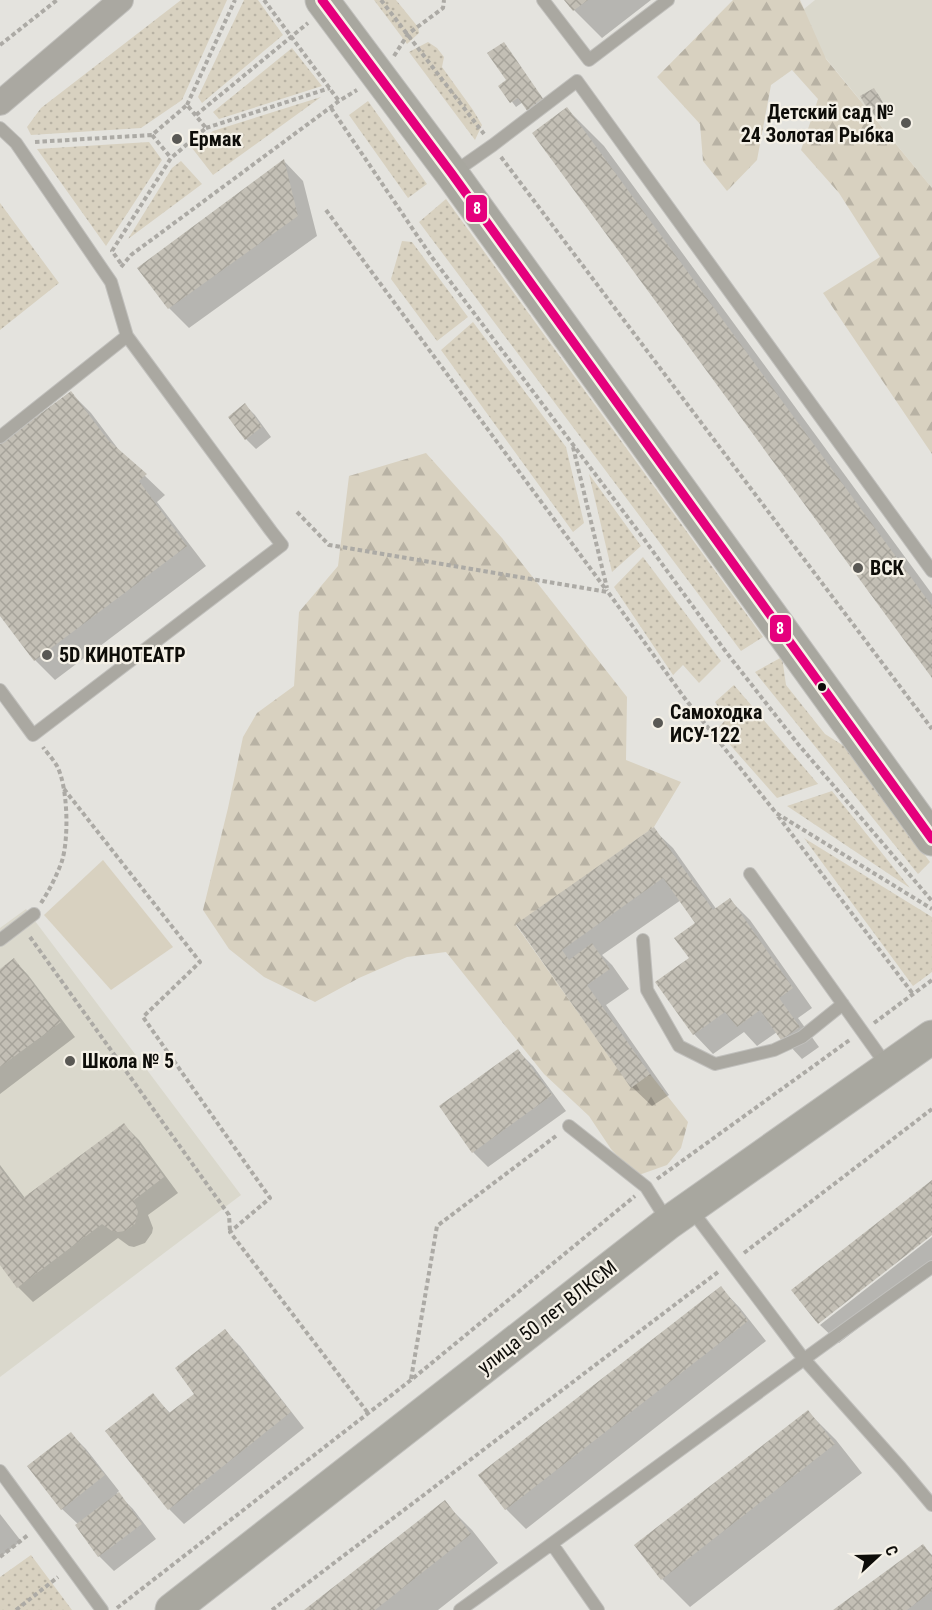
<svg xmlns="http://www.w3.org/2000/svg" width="932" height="1610" font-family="'Roboto Condensed',sans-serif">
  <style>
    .built { fill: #dad8cc }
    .grass { fill: url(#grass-dots) }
    .forest { fill: url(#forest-firs) }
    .garden { fill: #d8d1c0 }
    .shadow { fill: #0003 }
    .building { fill: url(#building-cross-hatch) }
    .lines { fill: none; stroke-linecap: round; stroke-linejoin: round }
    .lane-casing { stroke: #c1c0bd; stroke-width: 14 }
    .street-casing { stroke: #c1c0bd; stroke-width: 26 }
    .secondary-casing { stroke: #c1c0bd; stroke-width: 35 }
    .path { stroke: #acaaa5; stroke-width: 4; stroke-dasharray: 4.5 3; stroke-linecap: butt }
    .lane { stroke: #aaa8a1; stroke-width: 12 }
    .street { stroke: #aaa8a1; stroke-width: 24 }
    .secondary { stroke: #a8a79f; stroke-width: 33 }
    .bus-1-casing { stroke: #f5f1e7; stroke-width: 14 }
    .bus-1 { stroke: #e5007d; stroke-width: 9 }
    .poi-dot { fill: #595854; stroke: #f5f1e7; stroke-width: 2 }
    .bus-dot { fill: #0e0d09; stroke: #f5f1e7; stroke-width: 2 }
    .labels { text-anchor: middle; stroke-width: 4.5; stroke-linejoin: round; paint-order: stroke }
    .poi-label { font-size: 20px; font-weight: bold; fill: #0e0d09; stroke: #f5f1e7; text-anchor: start }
    .street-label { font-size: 20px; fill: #0e0d09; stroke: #f5f1e7 }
    .line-badge { stroke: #f5f1e7; stroke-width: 2 }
    .badge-label { font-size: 16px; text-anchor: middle; font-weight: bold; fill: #fff }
  </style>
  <defs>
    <pattern id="grass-dots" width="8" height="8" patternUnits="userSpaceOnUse" patternTransform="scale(1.5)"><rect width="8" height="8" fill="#d8d1c0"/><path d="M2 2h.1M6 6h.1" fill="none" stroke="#b8b2a4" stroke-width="1.8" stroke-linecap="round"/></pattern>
    <pattern id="forest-firs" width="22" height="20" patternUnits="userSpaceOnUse" patternTransform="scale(1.5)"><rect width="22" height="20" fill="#d8d1c0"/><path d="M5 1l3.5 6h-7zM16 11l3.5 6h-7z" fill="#b8b2a4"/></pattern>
    <pattern id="building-cross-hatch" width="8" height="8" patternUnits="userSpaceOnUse" patternTransform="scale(1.5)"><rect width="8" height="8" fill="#c3bfb5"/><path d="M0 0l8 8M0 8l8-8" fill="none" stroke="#a6a39a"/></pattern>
  </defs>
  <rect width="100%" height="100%" fill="#e4e3de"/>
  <path class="built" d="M815 0H932V188L793 18Z
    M26 909 241 1195 0 1377V928Z"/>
  <path class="grass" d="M181 0H227L182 100 141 128 31 135 27 127 41 108Z
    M244 0H258L283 35 202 103 198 97Z
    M374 0H396L418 27 419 33 407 44Z
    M428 42 437 48 444 57 442 67 473 110 482 125 475 140 409 52Z
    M292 48 322 86 219 119 213 112Z
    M321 97 213 175 192 148 213 131Z
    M368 101 427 184 408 198 349 115Z
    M149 142 162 160 106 246 37 149Z
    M181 161 202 184 128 239 172 168Z
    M446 199 763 637 741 651 419 222Z
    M0 203 59 283 0 330Z
    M402 241 412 242 468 317 437 341 391 279Z
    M473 322 566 447 584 523 573 532 441 350Z
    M589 474 641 546 612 572Z
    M643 557 721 661 699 683 683 665 673 675 614 587Z
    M782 657 786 685 825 734 844 746 930 862 918 874 755 672Z
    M734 685 818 784 777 798 717 730 726 719 715 702Z
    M832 791 910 888 787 806Z
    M804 838 932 917V972L913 986Z
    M31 1555 72 1610H0V1577Z"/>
  <path class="forest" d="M733 0H800L826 59 932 188V454L823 293 880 257 839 193 801 150 818 99 792 70 771 85 757 160 727 191 703 161 700 124 657 77Z
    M426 453 502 538 627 697 626 760 681 782 654 827 516 925 631 1087 650 1074 688 1122 681 1148 667 1165 636 1176 611 1149 589 1116 544 1074 446 952 407 957 359 978 315 1002 264 977 229 949 203 910 228 808 243 737 257 713 294 686 299 612 338 566 349 476Z"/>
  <path class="garden" d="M103 860 173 947 111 990 44 915Z"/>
  <path class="shadow" d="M566 0H651L602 38 574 10Z
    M508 80 523 102 516 107 500 86Z
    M873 90 878 94 887 110 876 117 872 112 862 97Z
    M567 109 604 146 932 594V676Z
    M284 161 303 181 317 236 189 328 169 308 139 268Z
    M71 393 91 413 122 454 165 495 157 502 206 566 55 680 35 660 0 613V446Z
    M245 405 255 415 271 437 256 449 246 439Z
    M653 829 673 848 717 910 730 900 750 920 812 1008 798 1018 819 1047 802 1059 777 1032 757 1046 744 1032 713 1054 694 1034 691 959 697 923 681 900 602 955 612 965 629 989 606 1005 669 1095 652 1106 632 1087 518 925Z
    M14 960 28 975 75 1037 0 1094V971Z
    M518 1051 533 1066 566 1111 488 1167 473 1152Z
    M124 1125 139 1140 178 1193 148 1215 153 1228 152 1233 145 1243 134 1247 129 1246 118 1238 33 1302 18 1287 0 1263V1165L25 1198Z
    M932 1237V1270L839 1343 820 1325Z
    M721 1288 740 1308 766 1341 526 1529 506 1509Z
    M225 1331 240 1346 304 1428 184 1524 169 1509 153 1395 171 1414 197 1394Z
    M808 1412 836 1440 862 1473 690 1607 662 1579Z
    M71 1434 86 1449 119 1491 117 1493 133 1509 156 1539 114 1571 99 1556 78 1524 62 1509 29 1467Z
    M444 1502 472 1530 498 1563 438 1610H306Z
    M0 1514 21 1541 0 1557Z
    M923 1546 932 1555V1610H835Z"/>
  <path class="building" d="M564 0H588L573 11Z
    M504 42 544 100 528 112 518 98 510 103 498 86 506 80 487 53Z
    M874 88 884 105 870 113 860 96Z
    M567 107 932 606V678L532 133Z
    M284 159 298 216 168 309 137 268Z
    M71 391 108 440 147 474 139 481 187 546 34 661 0 616V444Z
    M245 403 262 427 245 440 228 417Z
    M654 827 713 910 730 898 793 988 779 998 800 1027 781 1040 760 1010 737 1027 725 1012 693 1035 655 982 689 958 674 938 695 923 663 878 562 950 569 960 592 943 610 969 587 985 650 1074 631 1088 516 924Z
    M14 958 61 1022 0 1067V969Z
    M518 1049 552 1095 472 1153 439 1106Z
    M124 1123 164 1177 134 1200 138 1212 135 1224 125 1231 118 1232 112 1231 102 1224 17 1288 0 1265V1168L23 1198Z
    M932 1180V1235L818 1324 791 1290Z
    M721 1286 748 1321 505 1510 478 1475Z
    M225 1329 291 1412 168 1510 105 1431 153 1393 169 1413 194 1394 175 1368Z
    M808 1410 835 1444 661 1580 634 1545Z
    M71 1432 105 1475 61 1510 27 1466Z
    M119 1492 142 1524 98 1557 75 1525Z
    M445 1500 471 1534 375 1610H304Z
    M923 1544 932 1556V1591L907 1610H833Z"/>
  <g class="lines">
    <defs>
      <path id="lane" d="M543 0 589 60 668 0
        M0 128 16 143 111 282 127 336 271 531 282 545 33 735 0 690
        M453 173 493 145 577 81 932 571
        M0 437 127 336
        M750 874 887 1066
        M0 940 34 914
        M643 940 647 990 679 1046 715 1064 774 1050 802 1037 843 1004
        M569 1126 646 1187 668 1222
        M690 1208 803 1358 901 1468 932 1505
        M0 1471 102 1610
        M552 1544 598 1610
        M460 1610C618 1497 773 1380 932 1267"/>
      <path id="street" d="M0 103 121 0"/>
      <path id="secondary" d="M322 0 452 174 932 839
        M172 1610 668 1223 932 1037"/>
    </defs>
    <use href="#lane" class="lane-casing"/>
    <use href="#street" class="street-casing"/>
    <use href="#secondary" class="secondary-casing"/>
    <path class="path" d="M264 0 339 101
      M381 0 484 134
      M0 45 57 0
      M394 56 408 34 443 8 444 0
      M187 105 235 0
      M331 108 431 256 641 535 726 652 798 744 932 901
      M196 115 308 23
      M206 128 330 88
      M152 135 171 158
      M35 142 152 135 187 105 206 128 171 158 112 251 122 265
      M501 157 932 729
      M326 210 607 591
      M121 267 131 255 339 101 357 90
      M573 447 607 588
      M297 512 329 545 608 592 686 700 776 813 932 909
      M64 789 200 962 143 1017 270 1198 230 1232 368 1413
      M778 816 913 994
      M41 903C49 891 57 875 62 861 69 838 68 787 57 766 53 759 47 753 43 747
      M30 937 229 1215 230 1231
      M874 1023 932 980
      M657 1179 851 1039
      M744 1253 932 1109
      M411 1379 437 1226 556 1136
      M0 1557 28 1535
      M117 1608 411 1380 635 1196
      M16 1610 58 1577
      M272 1610 718 1272"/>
    <use href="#lane" class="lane"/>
    <use href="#street" class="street"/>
    <use href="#secondary" class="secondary"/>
    <defs>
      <path id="bus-1" d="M322 0 452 174 932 839"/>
    </defs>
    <use href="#bus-1" class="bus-1-casing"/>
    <use href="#bus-1" class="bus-1"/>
  </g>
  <g class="poi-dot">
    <circle cx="906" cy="123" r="6"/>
    <circle cx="177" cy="139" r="6"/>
    <circle cx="858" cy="568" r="6"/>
    <circle cx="47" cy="655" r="6"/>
    <circle cx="658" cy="723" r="6"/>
    <circle cx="70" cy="1061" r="6"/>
  </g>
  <circle class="bus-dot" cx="822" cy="687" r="5"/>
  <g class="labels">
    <g class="poi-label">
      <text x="894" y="119" text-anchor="end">Детский сад №<tspan x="894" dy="23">24 Золотая Рыбка</tspan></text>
      <text x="189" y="146">Ермак</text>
      <text x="870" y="575">ВСК</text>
      <text x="59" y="662">5D КИНОТЕАТР</text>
      <text x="670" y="719">Самоходка<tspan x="670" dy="23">ИСУ-122</tspan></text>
      <text x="82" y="1068">Школа № 5</text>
    </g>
    <g class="street-label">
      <text transform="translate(547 1317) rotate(-38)" y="7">улица 50 лет ВЛКСМ</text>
    </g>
  </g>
  <g class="line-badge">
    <rect x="465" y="194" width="23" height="29" rx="6" fill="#e5007d"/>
    <rect x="769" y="614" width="23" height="29" rx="6" fill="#e5007d"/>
  </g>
  <g class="badge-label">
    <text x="477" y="214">8</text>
    <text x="780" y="634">8</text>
  </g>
  <g transform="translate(878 1556) rotate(68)" stroke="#f5f1e7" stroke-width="4.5" paint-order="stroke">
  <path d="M0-4.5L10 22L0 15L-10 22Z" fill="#0e0d09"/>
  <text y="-9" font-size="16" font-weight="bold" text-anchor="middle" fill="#0e0d09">С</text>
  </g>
</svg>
